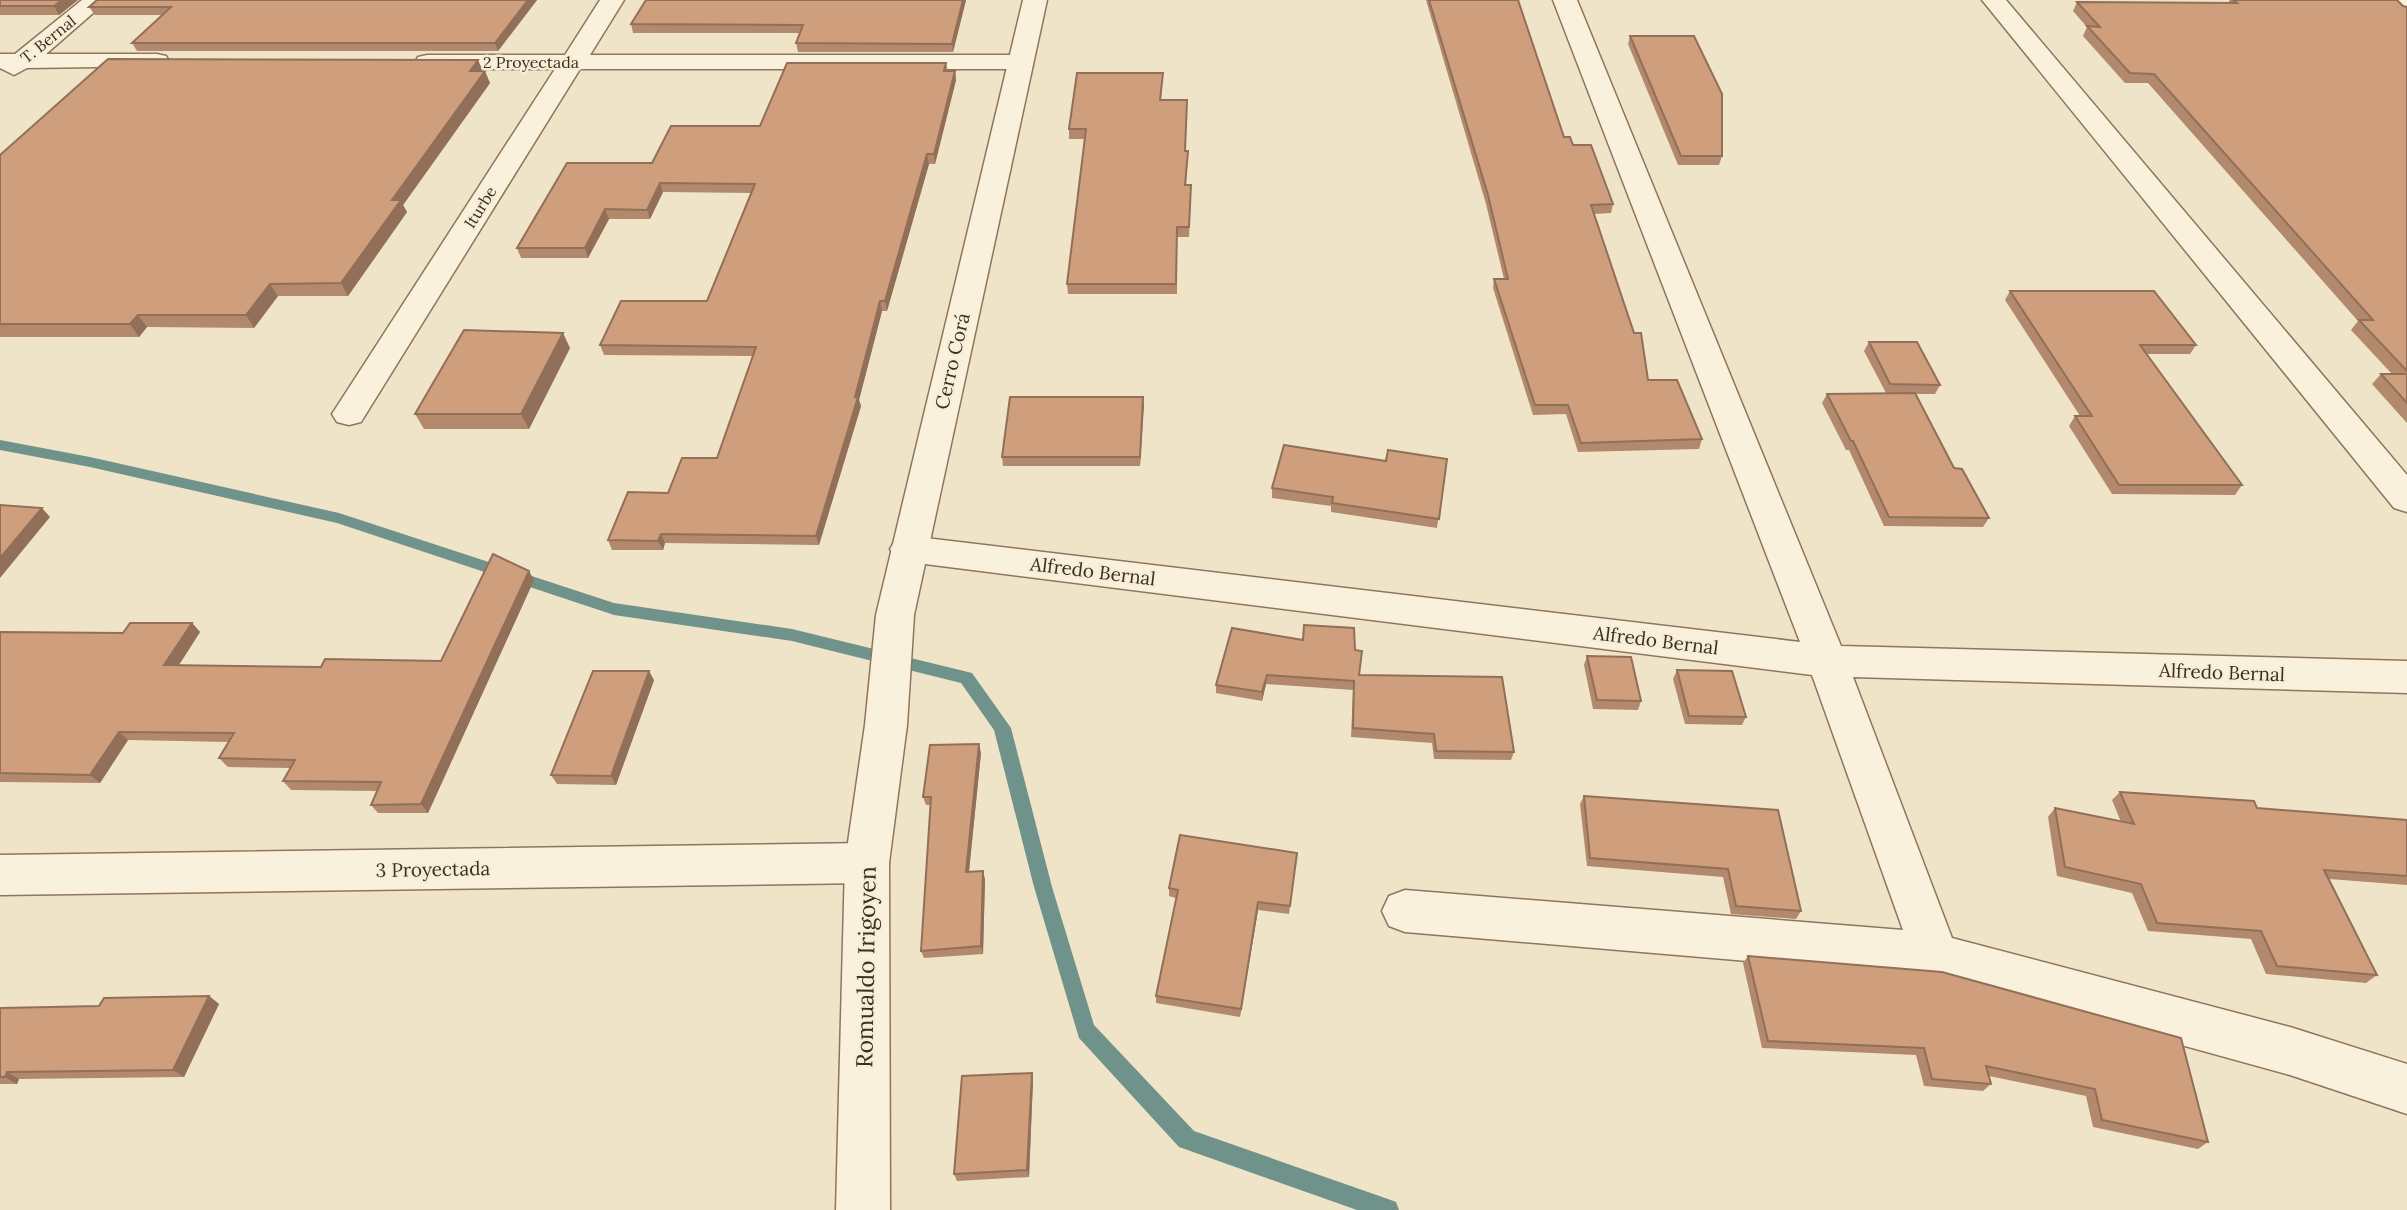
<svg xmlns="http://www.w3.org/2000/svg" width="2407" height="1210" font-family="Lora,serif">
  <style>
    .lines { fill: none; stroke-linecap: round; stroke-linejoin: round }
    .stream { fill: #6f938a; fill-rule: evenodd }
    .minor-casing { stroke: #8d765c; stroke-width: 3 }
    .tertiary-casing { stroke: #8d765c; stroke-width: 3 }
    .minor { fill: #faf1dc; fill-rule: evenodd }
    .tertiary { fill: #faf1dc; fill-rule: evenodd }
    .wall { fill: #b2896c }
    .shaded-wall { fill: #916f58 }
    .building { fill: #cf9f7d; stroke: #916f58; stroke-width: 2 }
    .labels { text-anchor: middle; stroke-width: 5; stroke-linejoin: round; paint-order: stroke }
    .far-street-label { font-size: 16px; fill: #3d2e20; stroke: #f7eed8 }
    .street-label { font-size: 19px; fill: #3d2e20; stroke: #f7eed8 }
    .near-street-label { font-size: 23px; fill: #3d2e20; stroke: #f7eed8 }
  </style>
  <rect width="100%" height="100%" fill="#f0e4c8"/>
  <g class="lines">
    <path class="stream" d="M0 440 90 457 339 513 614 603 792 629 972 673 1011 728 1052 887 1094 1025 1194 1131 1388 1199 1396 1202 1399 1210H1357L1179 1147 1079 1038 1034 887 994 730 961 683 792 641 614 615 337 523 90 467 0 450Z"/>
    <defs>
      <path id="minor" d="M82 0H108L46 54H157L166 56 169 61 166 66 27 68 14 75 0 68V54H15Z
        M600 0H624L590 55H1020L1029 57 1032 62 1029 67 1020 69H580L361 422 349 425 337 422 332 414 555 69H427L418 67 415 62 418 57 427 55H565Z
        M1553 0H1577L1841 646 2407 661V693L1853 677 1952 938 2290 1027 2407 1064V1114L2290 1075 1935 977 1405 932 1389 926 1382 911 1389 896 1405 890 1903 930 1812 675 909 562 896 559 890 549 896 539 909 536 1800 642Z
        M1982 0H2006L2407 475V512L2394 508Z
        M2385 0H2407V15L2399 13Z
        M867 843 883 849 889 863 883 877 867 883 0 895V855Z"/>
      <path id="tertiary" d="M1023 0H1047L914 615 907 725 889 863 890 1210H836L845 863 865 725 876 615Z"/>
    </defs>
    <use href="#minor" class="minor-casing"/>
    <use href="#tertiary" class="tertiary-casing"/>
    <use href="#minor" class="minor"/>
    <use href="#tertiary" class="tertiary"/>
  </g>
  <path class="wall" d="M0 0H78L59 15H0Z
    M97 0H537L498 51H137L132 43 162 15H95L89 7Z
    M646 0H966L953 52H798L796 43 800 33H633L631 24Z
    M1426 0H1518L1564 137 1573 145 1613 204 1611 213 1594 214 1648 380 1702 439 1699 449 1578 452 1566 414 1533 415 1493 288 1494 279H1504L1486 204Z
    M2230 0H2397L2403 6 2407 7V423L2372 384 2381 374H2392L2351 330 2358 321 2148 83H2125L2083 36 2087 27 2073 11 2077 2 2228 3Z
    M1630 36 1722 156 1719 165H1678L1628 44Z
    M946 63 948 71H955L956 80 935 164H929L887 311H882L859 400 861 406 819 545 665 543 663 550H612L608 540 668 493 717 458 753 356 604 355 600 345 707 301 751 193 663 192 650 219H609L588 258H521L517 248 652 163Z
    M483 71 490 83 403 205 407 212 348 296H278L254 328 147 327 139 337H0V155Z
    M1163 73 1161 100 1186 151H1188L1186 185 1191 195 1189 237H1177V294H1068L1067 284 1085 139H1069V129Z
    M2010 291 2196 345 2190 354H2147L2242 485 2235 495 2112 494 2069 426 2075 416H2080L2005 300Z
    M1869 342 1940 385 1935 394H1915L1954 468 1989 518 1983 527 1884 526 1849 450H1846L1822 403 1827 394 1886 393 1864 351Z
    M570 348 529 429H424L415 414Z
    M1143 397 1140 466H1003L1002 457Z
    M1447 459 1437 528 1331 512V506L1272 498V488Z
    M534 580 428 813H378L371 805 377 791 291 790 283 781 290 768 228 767 219 758 229 742 128 740 100 783 0 782V632L123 633 192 623 200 632 179 665 321 667 441 661Z
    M1355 650 1359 675 1514 752 1511 760 1434 759 1432 743 1351 737 1353 690 1266 684 1262 701 1216 693V685Z
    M1587 656 1641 701 1638 710 1593 709 1584 665Z
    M1677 670 1746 717 1742 725 1685 724 1673 679Z
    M654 680 616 785 557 784 551 775Z
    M981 753 969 872 985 879 983 954 924 958 921 951 931 805H926L923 797Z
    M2120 792 2257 808 2407 820V885L2329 879 2377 975 2366 983 2266 974 2251 939 2148 931 2132 893 2057 876 2048 817 2055 808 2121 822 2112 800Z
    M1584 796 1778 810 1801 911 1796 919 1731 914 1723 877 1587 866 1580 804Z
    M1297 853 1289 914 1258 910 1240 1017 1156 1003V996L1176 898 1169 896V888Z
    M1748 956 1942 972 2208 1142 2198 1149 2093 1127 2086 1096 1989 1076 1991 1084 1983 1091 1924 1086 1916 1055 1762 1048 1743 963Z
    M209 996 219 1004 184 1077 19 1079 17 1084H0V1008L99 1006Z
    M1033 1080 1029 1177 957 1181 954 1174Z"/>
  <path class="shaded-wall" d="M62 0H78L59 15 54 6Z
    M528 0H537L498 51 495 43Z
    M963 0H966L953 52 952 44Z
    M478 60 483 71H470Z
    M485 71 490 83 403 205 407 212 348 296 341 283 392 200Z
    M955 71 956 80 935 164 934 154Z
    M927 154 929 164 887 311 885 301Z
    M660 183 663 192 650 219 647 210Z
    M605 209 609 219 588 258 585 248Z
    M270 284 278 296 254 328 246 315Z
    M880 301 882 311 859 400 861 406 819 545 816 536 855 397Z
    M138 315 147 327 139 337 130 324Z
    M563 333 570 348 529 429 521 414Z
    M1143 397 1144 406 1140 466V457Z
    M42 508 50 517 0 578V558Z
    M661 534 665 543 663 550 658 541Z
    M529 571 534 580 428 813 421 804Z
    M192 623 200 632 173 674 164 665Z
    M649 671 654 680 616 785 611 776Z
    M1267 675 1266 684 1262 701V692Z
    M119 732 128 740 100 783 90 775Z
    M979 744 981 753 968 880 966 872Z
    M983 871 985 879 983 954 981 946Z
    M1258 902V910L1240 1017 1241 1009Z
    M209 996 219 1004 184 1077 173 1070Z
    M7 1072 19 1079 17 1084 5 1077Z
    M1032 1073 1033 1080 1029 1177 1027 1170Z"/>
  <path class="building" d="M0 0H62L54 6H0Z
    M97 0H528L495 43H132L171 7H89Z
    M646 0H963L952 44 796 43 803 25 631 24Z
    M1429 0H1518L1564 137H1570L1573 145H1591L1613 204 1591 205 1634 333H1641L1648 380H1677L1702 439 1581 443 1568 405H1535L1494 279H1508L1488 195Z
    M2233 0H2397L2403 6 2407 7V371L2359 320H2373L2154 74 2130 73 2087 26 2100 27 2077 2 2237 3Z
    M1630 36H1694L1722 94V156H1681Z
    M108 59 478 60 470 71H485L392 200H401L341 283 270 284 246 315H138L130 324H0V155Z
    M787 63H946L944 71H955L934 154H927L885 301H880L855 397H858L816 536 661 534 658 541 608 540 628 492 668 493 682 458H717L756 347 600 345 621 301H707L755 184 660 183 647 210 605 209 585 248H517L567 163H652L671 126H760Z
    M1077 73H1163L1160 100H1187L1185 151H1188L1185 185H1191L1189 227H1177L1176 284H1067L1086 129H1069Z
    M2010 291H2154L2196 345H2140L2242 485H2119L2075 416H2092Z
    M464 330 563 333 521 414H415Z
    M1869 342H1917L1940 385 1890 384Z
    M2381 374H2407V403Z
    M1915 393 1954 468 1962 469 1989 518 1889 517 1853 441H1851L1827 394Z
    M1010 397H1143L1140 457H1002Z
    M1284 445 1386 461 1388 450 1447 459 1439 519 1332 503 1333 497 1272 488Z
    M0 505 42 508 0 558Z
    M493 554 529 571 421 804 371 805 381 782 283 781 295 760 219 758 234 733 119 732 90 775 0 773V632L123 633 130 623H192L164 665 321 667 325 659 441 661Z
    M1304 625 1354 628 1355 650 1362 651 1359 675 1502 677 1514 752 1436 751 1434 734 1353 728 1354 681 1267 675 1262 692 1216 685 1232 628 1303 640Z
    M1587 656 1631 657 1641 701 1597 700Z
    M1677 670 1732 671 1746 717 1689 716Z
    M593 671H649L611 776 551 775Z
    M979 744 966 872 983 871 981 946 921 951 931 797H923L930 745Z
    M2120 792 2254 801 2257 808 2407 820V876L2324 870 2377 975 2277 966 2261 931 2157 923 2141 884 2065 867 2055 808 2134 824Z
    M1584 796 1778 810 1801 911 1736 906 1728 869 1590 858Z
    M1180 835 1297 853 1290 906 1258 902 1241 1009 1156 996 1178 890 1169 888Z
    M1748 956 1942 972 2181 1038 2208 1142 2102 1120 2095 1089 1986 1066 1991 1084 1932 1079 1924 1048 1768 1041Z
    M209 996 173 1070 7 1072 5 1077H0V1008L99 1006 104 998Z
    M1032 1073 1027 1170 954 1174 962 1076Z"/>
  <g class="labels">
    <g class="far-street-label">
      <text transform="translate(48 39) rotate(-39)" y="6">T. Bernal</text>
      <text x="531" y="68">2 Proyectada</text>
      <text transform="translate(480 207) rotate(-58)" y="6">Iturbe</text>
    </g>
    <g class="street-label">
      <text transform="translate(952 361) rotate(-77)" y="7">Cerro Corá</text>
      <text transform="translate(1093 571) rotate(7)" y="7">Alfredo Bernal</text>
      <text transform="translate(1656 640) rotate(7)" y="7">Alfredo Bernal</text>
      <text transform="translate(2222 672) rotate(2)" y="7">Alfredo Bernal</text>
      <text transform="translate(433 869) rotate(-1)" y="7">3 Proyectada</text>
    </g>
    <g class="near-street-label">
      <text transform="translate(866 967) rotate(-89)" y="8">Romualdo Irigoyen</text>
    </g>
  </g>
</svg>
